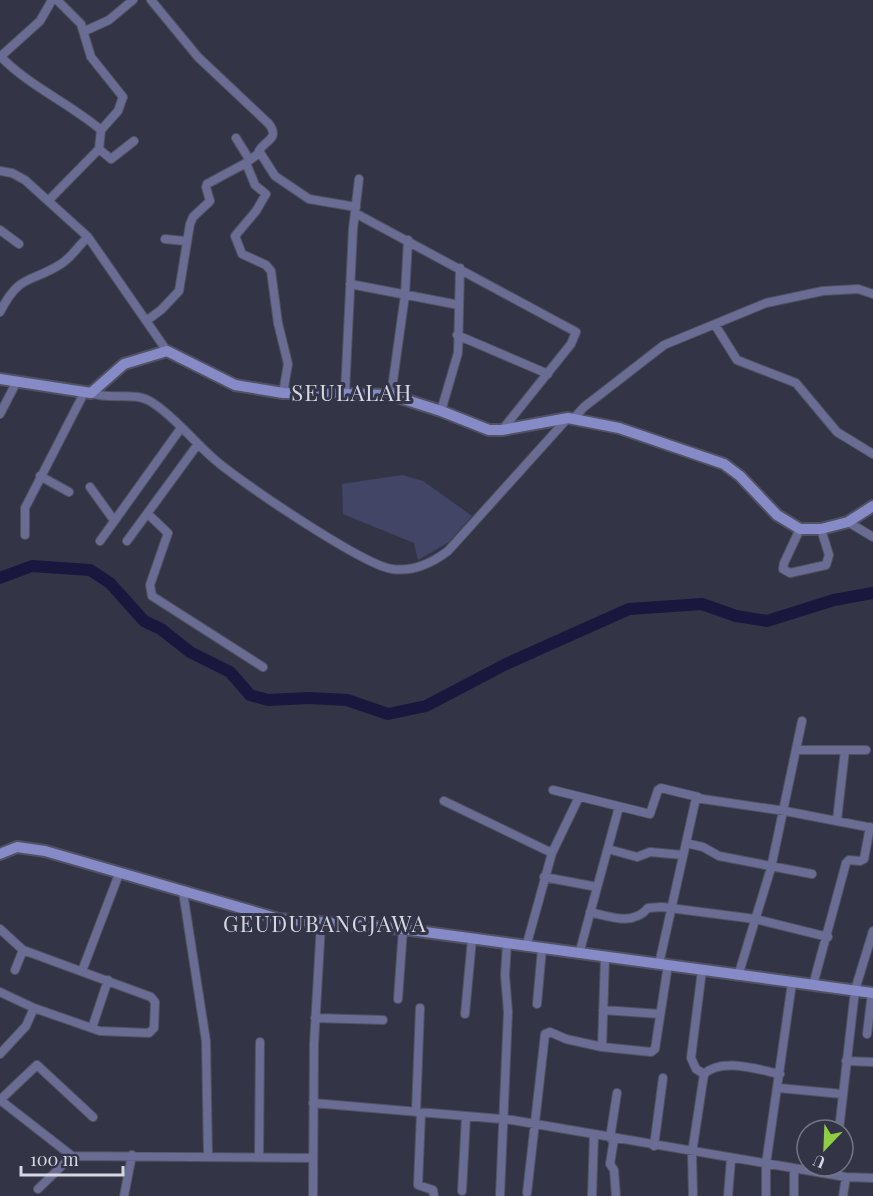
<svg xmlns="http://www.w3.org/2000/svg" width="873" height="1196" font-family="'Playfair Display',serif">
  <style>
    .green { fill: #434567 }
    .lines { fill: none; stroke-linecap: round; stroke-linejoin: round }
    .river { stroke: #19173e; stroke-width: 12 }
    .street-casing { stroke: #505263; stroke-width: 10 }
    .secondary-casing { stroke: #505263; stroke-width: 14 }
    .street { stroke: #6a6c93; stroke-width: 8 }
    .secondary { stroke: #868ac6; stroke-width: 10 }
    .labels { text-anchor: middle; stroke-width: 6; stroke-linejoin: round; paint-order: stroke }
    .quarter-label { font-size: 22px; letter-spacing: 1.5px; fill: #d6d7e3; stroke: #333547 }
  </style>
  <rect width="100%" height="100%" fill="#333547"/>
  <path class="green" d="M402 475 423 481 472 516 449 542 418 560 414 543 343 514 342 484Z"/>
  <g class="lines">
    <path class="river" d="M0 578 32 566 90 570 110 583 144 621 161 629 190 652 230 672 250 695 268 700 309 698 347 700 388 714 426 706 506 664 629 609 702 604 736 616 767 621 834 600 873 593"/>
    <defs>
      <path id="street" d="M57 0 81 24 91 57 123 97 118 111 101 130
        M151 0 198 57 269 124C280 139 265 140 259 151L275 176 309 199 356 207
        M85 31 109 20 133 0
        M0 56C29 86 69 103 101 130L99 149 48 201
        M0 57 40 21 52 0
        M236 138 249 159
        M99 149 111 159 134 141
        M259 153 246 163 255 185 266 194 256 211 235 236 242 254 266 265 271 271 278 323 288 364 283 393
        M0 171 12 173 25 180 88 237 167 351
        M355 213 576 332 571 344 502 430
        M0 230 19 244
        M165 239 185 241
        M350 284 459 305
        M0 312C20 273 29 284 61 264 71 258 79 245 88 237
        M146 321 161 310 179 291 190 224 193 217 210 201 206 187 207 184 246 163
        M715 325 737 360 796 383 837 432 873 454
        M457 335 548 374
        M91 393C112 401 134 390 153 403 176 418 193 441 214 459 240 482 363 565 392 569 412 572 432 563 448 551L567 419
        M345 393 353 229 359 179
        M391 395 405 295 408 240
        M441 411 458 353 460 268
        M0 414 16 383
        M574 418 584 407 664 345 766 303 823 291 858 289 873 294
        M40 476 69 492
        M90 487 113 519
        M148 514 168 533 150 585 152 596 263 667
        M848 522 873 537
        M800 529 784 563 783 569 790 573 826 565 829 555 821 529
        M25 535V508L84 393
        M100 541 181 428
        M127 541 198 444
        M797 750H866
        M553 790 650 814 658 790 661 788 698 797
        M444 801 552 853
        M837 820 845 750
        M686 843 703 847 719 856 812 874
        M608 849 637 857 650 852 683 855
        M544 877 597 887
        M183 892 206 1041 208 1157
        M590 912C611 917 633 926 648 908L662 907 755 919 828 937
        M0 929 23 950 151 997 155 1002 154 1028 149 1033 100 1031 34 1008 0 992
        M526 947 552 853 579 797
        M579 954 619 807
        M659 964 696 798 785 811 873 828
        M15 970 23 950
        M702 970 691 1058 696 1069 704 1074
        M82 971 119 874
        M738 976 771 868 802 721
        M813 985 846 863 849 860 860 861 864 859 870 827
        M398 999 403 929
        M537 1004 542 949
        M603 1010 660 1014
        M465 1014 472 939
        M315 1018 383 1020
        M92 1028 108 980
        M867 1034 872 993
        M602 1047 651 1052 655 1049 668 965
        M0 1054 26 1026 34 1008
        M846 1061 873 1062
        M779 1088 842 1094
        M0 1100 37 1065 93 1117
        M0 1100 72 1156
        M313 1103 512 1120 846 1177 873 1178
        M416 1112 420 1008
        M421 1113 418 1185 433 1190 434 1196
        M839 1130 855 990 873 931
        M610 1138 617 1093
        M614 1139 610 1164 614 1170 616 1196
        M654 1146 663 1078
        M259 1157 260 1042
        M38 1189 72 1156 313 1158
        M462 1191 466 1117
        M527 1193 545 1034 550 1032 566 1039 602 1047 605 958
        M124 1196 132 1155
        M313 1196 314 1044 321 924
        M500 1196 508 1012 505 975 507 944
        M592 1196 594 1135
        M693 1196 692 1153 704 1074C722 1057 759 1070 780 1074
        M728 1196 731 1159
        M766 1196V1164L792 983
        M794 1196V1168
        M843 1196 846 1177"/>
      <path id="secondary" d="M0 379 91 393 124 364 167 351 235 385 283 393 391 395 441 411 489 430H502L568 418 619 428 724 464 740 476 777 515 800 529H821L848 522 873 506
        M0 854 17 847 45 851 279 919 403 929 873 993"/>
    </defs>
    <use href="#street" class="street-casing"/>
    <use href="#secondary" class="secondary-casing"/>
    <use href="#street" class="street"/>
    <use href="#secondary" class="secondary"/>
  </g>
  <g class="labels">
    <g class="quarter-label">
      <text x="352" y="401">SEULALAH</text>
      <text x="325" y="932">GEUDUBANGJAWA</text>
    </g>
  </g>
  <g transform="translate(825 1148) rotate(203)"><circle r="28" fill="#333547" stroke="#747685" stroke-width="1.5"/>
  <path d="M0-4.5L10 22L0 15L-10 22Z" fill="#8ece43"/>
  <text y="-9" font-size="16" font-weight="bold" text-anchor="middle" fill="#d6d7e3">U</text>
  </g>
  <path d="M21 1166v9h102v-9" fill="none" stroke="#d6d7e3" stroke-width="3"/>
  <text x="30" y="1166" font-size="18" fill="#d6d7e3" stroke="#333547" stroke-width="4.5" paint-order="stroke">100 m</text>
</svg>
